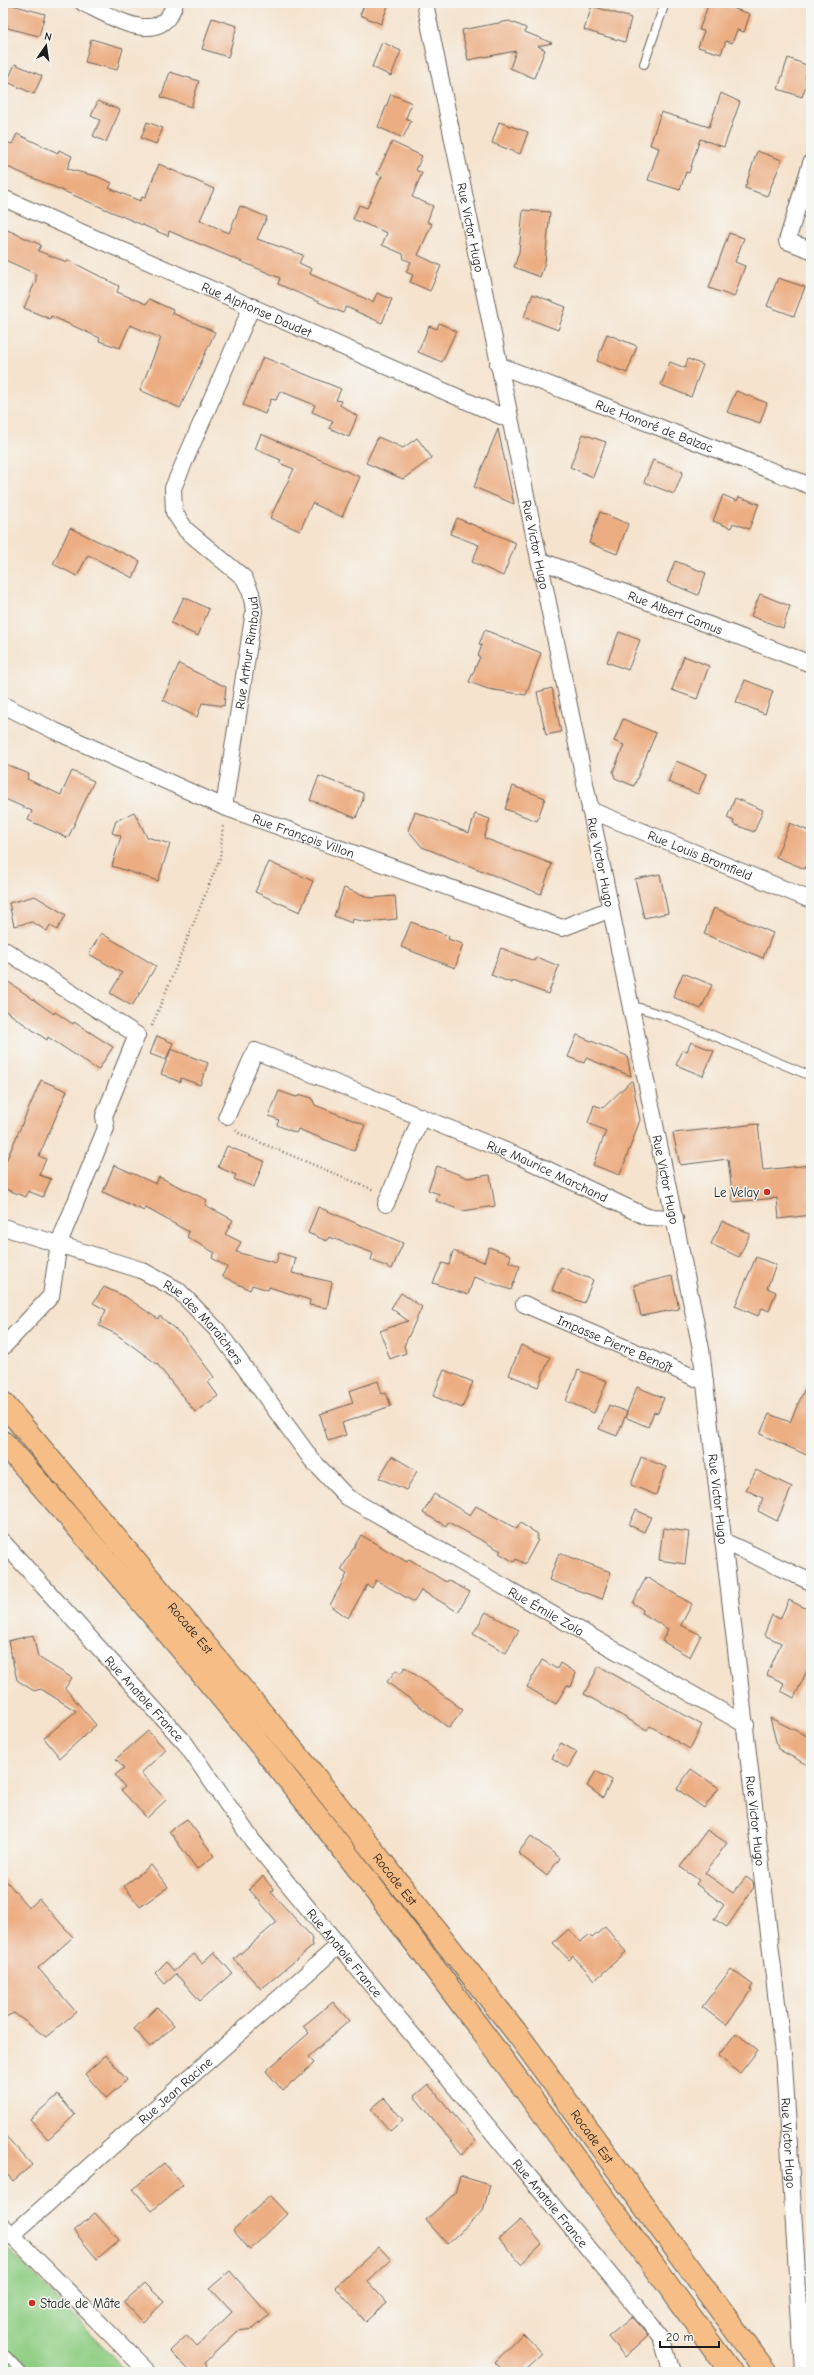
<svg xmlns="http://www.w3.org/2000/svg" width="814" height="2375" font-family="'Comic Neue',sans-serif">
  <style>
    .green { fill: #90ce84; stroke: #567550 }
    .building { fill: #ecad82 }
    .lines { fill: none; stroke-linecap: round; stroke-linejoin: round }
    .lane-casing { stroke: #68625a; stroke-width: 10 }
    .street-casing { stroke: #68625a; stroke-width: 18 }
    .highway-casing { stroke: #68625a; stroke-width: 24 }
    .path { stroke: #68625a; stroke-width: 2.5; stroke-dasharray: 1 3; stroke-linecap: butt }
    .lane { stroke: #fff; stroke-width: 8 }
    .street { stroke: #fff; stroke-width: 16 }
    .highway { stroke: #f6be86; stroke-width: 22 }
    .poi-dot { fill: #c8321e; stroke: #f6f6f2; stroke-width: 1.5 }
    .labels { text-anchor: middle; stroke-width: 3; stroke-linejoin: round; paint-order: stroke }
    .street-label { font-size: 13px; fill: #1c1c1c; stroke: #f6f6f2 }
    .poi-label { font-size: 13px; fill: #1c1c1c; stroke: #f6f6f2; text-anchor: end }
  </style>
  <rect width="100%" height="100%" fill="#f6f6f2"/>
  <filter id="ink" filterUnits="userSpaceOnUse"><feTurbulence type="fractalNoise" baseFrequency=".025" numOctaves="2"/><feDisplacementMap in="SourceGraphic" scale="8" xChannelSelector="R" yChannelSelector="G"/><feConvolveMatrix kernelMatrix="1 2 1 2 8 2 1 2 1" color-interpolation-filters="sRGB"/></filter>
  <filter id="wash" filterUnits="userSpaceOnUse"><feTurbulence type="fractalNoise" baseFrequency=".012" numOctaves="4" result="noise"/><feDisplacementMap in="SourceGraphic" scale="16" xChannelSelector="R" yChannelSelector="G"/><feGaussianBlur stdDeviation="0.9" result="paint"/><feColorMatrix in="noise" values="0 0 0 0 0 0 0 0 0 0 0 0 0 0 0 0 0 1.4 0 .05"/><feComposite in="paint" operator="in"/></filter>
  <g filter="url(#wash)">
    <rect width="100%" height="100%" fill="#f5e3ce"/>
    <path class="green" d="M3 2243 120 2364 129 2372H3Z"/>
    <g id="blocks">
      <path class="building" d="M365 3H389L381 24 360 15Z
        M709 3H717L750 14 744 32 737 30 732 43 726 41 721 54 698 47 704 31 699 30Z
        M3 5H12L45 14 39 36 7 28 8 26 3 25Z
        M592 6 631 18 625 42 584 30Z
        M212 18 237 26 228 57 202 49Z
        M509 21 526 28 525 32 552 43 538 46 545 50 534 78 510 68 516 51 468 60 462 30Z
        M91 39 123 48 117 70 85 62Z
        M382 42 401 51 391 76 372 67Z
        M788 58 809 66 805 77 808 79 802 97 778 89Z
        M15 64 42 76 34 94 7 82Z
        M170 72 199 81 191 107 161 97Z
        M721 93 740 102 724 147 700 139 689 173 686 172 680 190 648 180 659 148 650 145 661 112 709 127Z
        M391 94 412 103 406 118 411 121 403 138 378 127Z
        M98 101 120 110 106 142 93 136 100 120 91 116Z
        M147 122 163 128 156 144 141 138Z
        M499 122 528 132 520 154 492 143Z
        M17 134 58 153 59 150 72 156 67 169 96 176 112 183 109 188 140 201 142 197 145 198 159 164 214 189 200 220 229 233 240 206 267 217 257 239 303 255 299 263 312 269 310 274 373 302 377 293 392 299 382 323 346 307 343 313 278 284 280 278 240 261 169 231 168 236 3 165V141L12 144Z
        M392 142 422 156 416 170 422 173 412 197 433 206 427 222 432 224 418 255 441 266 430 291 410 282 413 275 406 272 411 262 404 259 403 254 382 245 387 233 353 219 359 205 367 208 382 176 377 174Z
        M757 151 782 160 767 196 745 188Z
        M523 210 550 212 545 262 540 277 514 267 519 252Z
        M3 228 41 245 38 251 67 262 68 260 119 286 117 292 146 304 149 299 173 310 172 313 215 332 180 408 140 390 161 338 130 325 120 348 99 341 100 338 51 316 50 319 24 308 36 280V274L3 259Z
        M729 233 744 238 735 262 745 266 734 297 709 288Z
        M778 278 805 287 794 316 767 306Z
        M533 294 566 307 558 330 524 317Z
        M439 323 456 331 442 362 418 352 429 326 437 329Z
        M607 334 637 346 627 373 597 361Z
        M263 357 341 389 336 400 341 401 340 405 357 416 349 437 329 428 333 421 312 412 315 405 280 391 276 400 271 399 265 414 243 405Z
        M688 359 703 365 691 397 661 385 670 362 685 368Z
        M736 391 767 403 760 423 727 412Z
        M498 429 514 504 474 487Z
        M261 434 360 477 342 517 312 503 300 531 270 518 294 469 279 463 281 460 255 449Z
        M583 434 606 442 593 477 570 467Z
        M378 437 403 448 417 438 432 458 403 479 366 463Z
        M653 460 683 472 674 494 644 482Z
        M723 495 737 501 739 497 759 504 749 529 733 523 731 528 713 521Z
        M600 512 628 524 617 554 589 543Z
        M457 518 516 543 503 576 472 562 479 545 450 534Z
        M70 528 140 561 133 578 88 555 77 576 53 564Z
        M675 561 706 573 698 595 667 582Z
        M760 594 790 606 783 628 751 616Z
        M184 597 209 609 198 636 171 623Z
        M485 630 541 653 526 695 488 689 469 682 480 657 478 656 482 645 479 644Z
        M619 632 640 640 628 670 607 662Z
        M684 656 709 666 697 699 672 690Z
        M179 664 226 687 224 706 202 703 197 717 163 700Z
        M745 680 773 691 765 714 736 702Z
        M552 688 561 732 546 735 537 692Z
        M623 719 656 733 634 786 615 778 613 772 624 745 614 741Z
        M676 761 706 774 698 794 668 782Z
        M3 763 29 774 27 779 61 795 72 771 94 781 68 838 28 820 32 811 3 798Z
        M319 776 363 793V799L356 818 310 800Z
        M513 786 545 798 537 821 505 809Z
        M735 798 763 810 754 832 733 824 734 821 727 818Z
        M134 812 147 837 170 844 158 881 112 866 121 836 112 833 116 821Z
        M415 812 469 833 475 814 490 819 484 838 552 864 541 894 422 847 408 830Z
        M790 823 811 832V853L805 869 776 857Z
        M269 862 313 881 300 912 255 892Z
        M660 874 668 913 644 918 635 879Z
        M344 888 371 898 395 896 397 919 367 922 353 919 352 923 334 916Z
        M35 896 66 915 57 930 50 925 47 931 32 922 14 926 9 903Z
        M714 908 773 933 763 958 704 934Z
        M411 922 449 936 448 939 463 944 455 968 401 947Z
        M101 933 156 966 132 1006 110 993 122 973 89 954Z
        M501 948 534 961 536 957 559 966 548 994 513 981 512 983 491 975Z
        M683 973 712 985 701 1009 673 997Z
        M3 978 54 1014 55 1012 73 1024 74 1022 113 1047 98 1070 48 1037 47 1040 3 1009Z
        M577 1035 627 1056 631 1076 586 1058 584 1063 568 1057Z
        M157 1036 173 1043 166 1060 150 1054Z
        M691 1042 714 1051 703 1076 676 1065 683 1050 687 1051Z
        M171 1049 208 1063 200 1085 181 1078 180 1082 161 1074Z
        M41 1080 67 1091 39 1156 46 1159 39 1175 51 1179 43 1197 28 1191 26 1197 3 1188V1168Z
        M632 1080 640 1120 620 1175 593 1165 606 1131 588 1123 594 1105 603 1108Z
        M279 1091 296 1097 302 1095 312 1098 315 1105 365 1125 354 1151 298 1129 296 1133 277 1125 279 1120 269 1116Z
        M758 1124 763 1170 811 1165V1215L779 1219 777 1198 733 1202 728 1159 680 1165 673 1133Z
        M227 1146 264 1161 254 1187 234 1179 236 1175 218 1167Z
        M114 1165 156 1184 159 1177 207 1200 205 1205 233 1220 225 1234 241 1242 236 1252 276 1263 279 1253 296 1258 292 1273 332 1282 327 1308 309 1305 310 1300 269 1287 268 1290 252 1285 250 1290 222 1276 227 1267 212 1258 215 1253 187 1237 189 1232 146 1208 144 1211 103 1192Z
        M437 1166 468 1178 490 1175 495 1206 463 1211 436 1201 439 1194 428 1190Z
        M318 1207 403 1243 392 1269 371 1260 373 1253 329 1237 327 1241 308 1233Z
        M722 1221 750 1234 739 1257 711 1244Z
        M489 1247 511 1255 509 1262 520 1266 511 1290 474 1277 468 1295 433 1283 442 1263 449 1265 453 1251 484 1262Z
        M756 1257 776 1265 767 1288 776 1292 769 1311 762 1308 758 1316 735 1306Z
        M561 1267 593 1280 584 1303 552 1290Z
        M672 1276 679 1309 641 1316 634 1285Z
        M104 1287 126 1297 158 1319 160 1316 183 1336 214 1377 208 1382 218 1396 195 1412 157 1364 116 1334 99 1326 106 1310 93 1303Z
        M401 1293 422 1307 404 1346 406 1353 390 1359 380 1331 408 1321 391 1308Z
        M521 1345 550 1357 538 1387 509 1375Z
        M444 1370 473 1382 462 1408 433 1396Z
        M578 1370 607 1381 594 1413 566 1401Z
        M811 1375V1457L760 1434 769 1414 790 1422Z
        M378 1381 382 1394 386 1393 391 1406 342 1423 346 1435 328 1441 320 1414 353 1403 349 1391Z
        M637 1387 664 1398 658 1413 654 1412 648 1427 625 1417Z
        M609 1405 627 1412 617 1436 599 1429Z
        M392 1456 417 1471 406 1490 379 1478Z
        M641 1457 666 1467 656 1495 631 1485Z
        M756 1470 792 1487 777 1521 758 1511 763 1498 746 1490Z
        M434 1494 470 1515 476 1506 517 1529 520 1523 538 1534 536 1539 538 1540 525 1564 516 1559 514 1562 499 1553 501 1551 448 1522 446 1526 423 1513Z
        M636 1510 651 1517 644 1532 629 1525Z
        M663 1528 689 1532 685 1564 659 1560Z
        M361 1535 407 1562 409 1559 446 1582 447 1580 470 1592 458 1612 421 1590 414 1602 376 1580 372 1588 367 1585 348 1618 330 1605 347 1574 341 1570Z
        M559 1553 611 1572 602 1599 549 1580Z
        M646 1577 692 1604 681 1625 701 1635 690 1657 662 1641 668 1629 642 1613 643 1610 633 1603Z
        M789 1600 811 1611V1662L794 1698 781 1691 784 1683 767 1675 781 1643 764 1635 772 1615 780 1619Z
        M486 1612 519 1630 506 1653 473 1634Z
        M33 1635 38 1657 72 1678 65 1688 96 1725 60 1758 44 1738 76 1711 41 1689 34 1691 17 1680 8 1641Z
        M542 1660 557 1669 560 1663 576 1673 571 1687 567 1685 556 1704 527 1687Z
        M599 1666 702 1725 690 1749 650 1726 647 1730 584 1694Z
        M405 1667 463 1710 449 1728 387 1682 396 1670 401 1673Z
        M770 1718 811 1738V1767L778 1749Z
        M148 1731 166 1750 141 1773 166 1800 147 1818 121 1790 125 1787 115 1775 124 1768 116 1759Z
        M561 1743 577 1752 568 1768 552 1758Z
        M691 1769 719 1788 704 1808 677 1789Z
        M596 1771 612 1780 603 1798 587 1786Z
        M187 1819 214 1856 197 1869 169 1831Z
        M707 1830 727 1843 705 1873 733 1893 746 1877 753 1882 754 1887 727 1927 714 1919 724 1905 696 1884 699 1880 680 1867Z
        M531 1836 560 1858 547 1876 518 1853Z
        M151 1865 168 1887 140 1907 124 1886Z
        M263 1876 274 1890 271 1892 311 1936 313 1946 261 1989 234 1959 277 1922 249 1889Z
        M3 1877 29 1908 39 1899 73 1937 38 1968 76 2012 46 2037 14 2013 3 2018Z
        M605 1927 626 1952 595 1980 573 1956 569 1960 553 1943 569 1929 580 1942 589 1935 592 1938Z
        M214 1952 232 1973 200 2001 176 1974 165 1984 155 1973 166 1962 174 1971 194 1954 202 1963Z
        M731 1969 753 1985 750 1989 752 1990 726 2025 702 2007Z
        M333 2002 349 2021 308 2057 314 2063 283 2091 266 2071 309 2033 303 2026Z
        M157 2007 174 2026 150 2047 134 2029Z
        M736 2033 758 2050 740 2073 718 2056Z
        M106 2055 127 2080 106 2098 85 2074Z
        M428 2084 476 2141 462 2154 414 2096Z
        M58 2095 75 2115 48 2139 30 2119Z
        M384 2098 403 2120 390 2131 371 2109Z
        M3 2133 32 2165 13 2181 3 2170Z
        M164 2163 183 2185 152 2211 133 2189Z
        M460 2176 490 2185 483 2211 447 2244 426 2220 455 2193Z
        M270 2196 287 2214 250 2250 233 2230Z
        M95 2213 119 2240 97 2259 74 2231Z
        M521 2219 542 2244 521 2264 499 2239Z
        M379 2247 391 2260 368 2282 387 2303 366 2322 335 2287Z
        M230 2271 269 2315 253 2329 238 2331 205 2362 207 2365 200 2372H191L170 2351 187 2335 197 2346 232 2312 210 2288Z
        M145 2283 164 2302 143 2322 124 2302Z
        M632 2317 648 2336 625 2357 608 2337Z
        M523 2333 543 2354 524 2372H504L495 2362Z"/>
    </g>
  </g>
  <g filter="url(#ink)">
    <use href="#blocks" fill-opacity="0" stroke="#68625a" stroke-width="1"/>
    <g class="lines">
      <defs>
        <path id="lane" d="M644 64 665 3
          M630 1005 669 1017 811 1076
          M3 2245 12 2235
          M3 2352 22 2372"/>
        <g id="street">
          <path d="M83 3C112 16 160 50 175 3"/>
          <path id="s1" d="M425 3 701 1349 784 2063 803 2372"/>
          <path d="M811 163 787 241 811 250"/>
          <path id="s2" d="M3 198 510 420"/>
          <path id="s3" d="M498 365 811 486"/>
          <path id="s4" d="M539 560 811 664"/>
          <path id="s5" d="M3 705 55 731 224 807 562 928 611 909"/>
          <path id="s6" d="M224 807 254 611 251 593 244 578 186 530 174 512 173 488 252 306"/>
          <path id="s7" d="M590 810 811 900"/>
          <path d="M3 949 137 1035 104 1116 106 1128 59 1243 51 1296 3 1347"/>
          <path id="s8" d="M227 1116 255 1051 521 1157 647 1217 675 1218"/>
          <path d="M386 1204 421 1117"/>
          <path id="s9" d="M3 1227 141 1270 178 1290 217 1330 312 1460 347 1497 746 1725"/>
          <path id="s10" d="M524 1304 705 1382"/>
          <path d="M723 1541 811 1582"/>
          <path id="s11" d="M3 1542 185 1743 252 1840 661 2337 672 2372"/>
          <path d="M3 2226 148 2372"/>
          <path id="s12" d="M12 2235 339 1945"/>
        </g>
        <g id="highway">
          <path id="s13" d="M3 1403 308 1768 516 2032 766 2372"/>
          <path d="M3 1442C106 1559 208 1678 305 1801 453 1987 591 2180 731 2372"/>
        </g>
      </defs>
      <use href="#lane" class="lane-casing"/>
      <use href="#street" class="street-casing"/>
      <use href="#highway" class="highway-casing"/>
      <path class="path" d="M152 1026 220 858 223 825
        M236 1130 240 1134 374 1190"/>
      <use href="#lane" class="lane"/>
      <use href="#street" class="street"/>
      <use href="#highway" class="highway"/>
    </g>
  </g>
  <g class="poi-dot">
    <circle cx="767" cy="1192" r="4"/>
    <circle cx="32" cy="2303" r="4"/>
  </g>
  <g class="labels">
    <g class="street-label">
      <text dy="5" stroke="none"><textPath href="#s1" startOffset="229">Rue Victor Hugo</textPath></text>
      <text dy="5" stroke="none"><textPath href="#s2" startOffset="277">Rue Alphonse Daudet</textPath></text>
      <text dy="5" stroke="none"><textPath href="#s3" startOffset="168">Rue Honoré de Balzac</textPath></text>
      <text dy="5" stroke="none"><textPath href="#s1" startOffset="553">Rue Victor Hugo</textPath></text>
      <text dy="5" stroke="none"><textPath href="#s4" startOffset="146">Rue Albert Camus</textPath></text>
      <text dy="5" stroke="none"><textPath href="#s6" startOffset="156">Rue Arthur Rimbaud</textPath></text>
      <text dy="5" stroke="none"><textPath href="#s5" startOffset="328">Rue François Villon</textPath></text>
      <text dy="5" stroke="none"><textPath href="#s7" startOffset="119">Rue Louis Bromfield</textPath></text>
      <text dy="5" stroke="none"><textPath href="#s1" startOffset="877">Rue Victor Hugo</textPath></text>
      <text dy="5" stroke="none"><textPath href="#s8" startOffset="387">Rue Maurice Marchand</textPath></text>
      <text dy="5" stroke="none"><textPath href="#s1" startOffset="1201">Rue Victor Hugo</textPath></text>
      <text dy="5" stroke="none"><textPath href="#s9" startOffset="227">Rue des Maraîchers</textPath></text>
      <text dy="5" stroke="none"><textPath href="#s10" startOffset="99">Impasse Pierre Benoît</textPath></text>
      <text dy="5" stroke="none"><textPath href="#s1" startOffset="1525">Rue Victor Hugo</textPath></text>
      <text dy="5" stroke="none"><textPath href="#s9" startOffset="684">Rue Émile Zola</textPath></text>
      <text dy="5" stroke="none"><textPath href="#s13" startOffset="293">Rocade Est</textPath></text>
      <text dy="5" stroke="none"><textPath href="#s11" startOffset="211">Rue Anatole France</textPath></text>
      <text dy="5" stroke="none"><textPath href="#s1" startOffset="1849">Rue Victor Hugo</textPath></text>
      <text dy="5" stroke="none"><textPath href="#s13" startOffset="617">Rocade Est</textPath></text>
      <text dy="5" stroke="none"><textPath href="#s11" startOffset="535">Rue Anatole France</textPath></text>
      <text dy="5" stroke="none"><textPath href="#s12" startOffset="218">Rue Jean Racine</textPath></text>
      <text dy="5" stroke="none"><textPath href="#s13" startOffset="941">Rocade Est</textPath></text>
      <text dy="5" stroke="none"><textPath href="#s1" startOffset="2173">Rue Victor Hugo</textPath></text>
      <text dy="5" stroke="none"><textPath href="#s11" startOffset="859">Rue Anatole France</textPath></text>
    </g>
    <g class="poi-label">
      <text x="759" y="1197">Le Velay</text>
      <text x="40" y="2308" text-anchor="start">Stade de Mâte</text>
    </g>
  </g>
  <rect width="814" height="2375" fill="none" stroke="#f6f6f2" stroke-width="16"/>
  <g transform="translate(46 46) rotate(13)" stroke="#f6f6f2" stroke-width="3" paint-order="stroke">
  <path d="M0-3L7 15L0 10L-7 15Z" fill="#1c1c1c"/>
  <text y="-6" font-size="11" font-weight="bold" text-anchor="middle" fill="#1c1c1c">N</text>
  </g>
  <path d="M660 2341v6h59v-6" fill="none" stroke="#1c1c1c" stroke-width="2"/>
  <text x="666" y="2341" font-size="12" fill="#1c1c1c" stroke="#f6f6f2" stroke-width="3" paint-order="stroke">20 m</text>
</svg>
